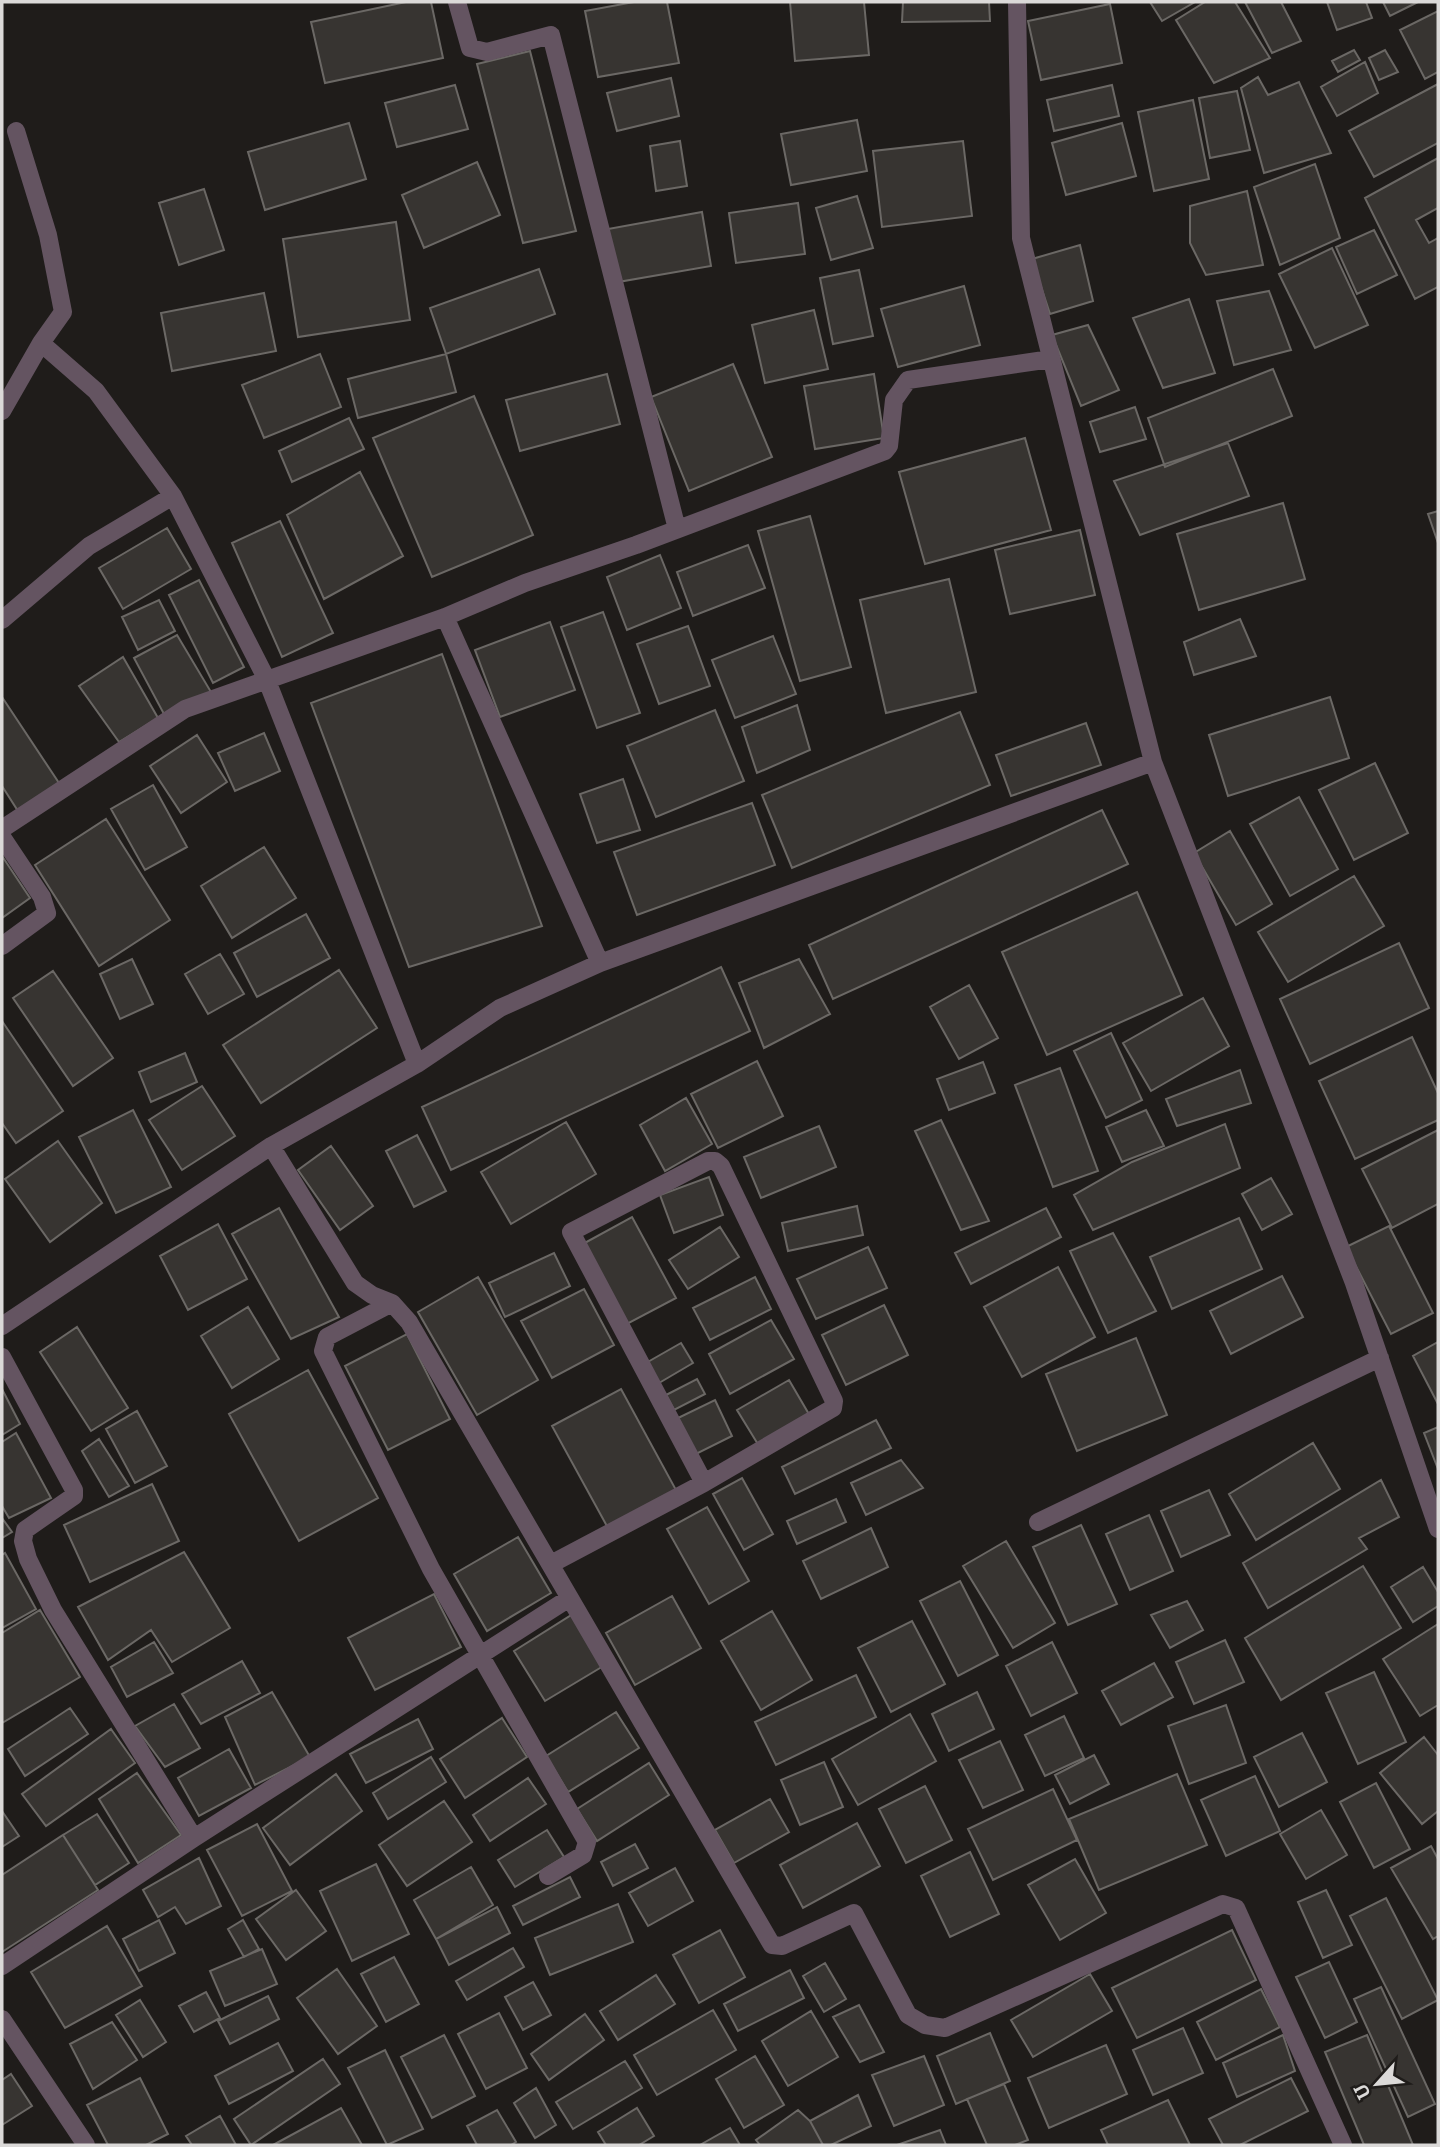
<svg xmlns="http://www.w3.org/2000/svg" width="1440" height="2147" font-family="Bitter,serif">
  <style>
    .building { fill: #373431; stroke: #6b6865; stroke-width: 2 }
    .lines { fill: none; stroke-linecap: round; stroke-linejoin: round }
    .minor { stroke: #645461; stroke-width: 18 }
  </style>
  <rect width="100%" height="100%" fill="#1f1c1a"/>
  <path class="building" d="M406 2H431L443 58 325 83 311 22Z
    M634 2H667L679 63 598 77 585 11Z
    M790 2H864L869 55 795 61Z
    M903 2H989L990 21 902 22Z
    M1150 2H1195L1162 21Z
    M1205 2H1235L1270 58 1214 83 1176 20Z
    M1245 2H1281L1301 41 1272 53Z
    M1327 2H1366L1372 18 1337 30Z
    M1383 2H1418L1390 16Z
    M1110 4 1122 63 1041 80 1028 21Z
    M1438 11V72L1425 79 1400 30Z
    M1354 50 1360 60 1338 72 1332 61Z
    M1385 50 1398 72 1379 80 1369 58Z
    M530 51 576 231 523 243 477 64Z
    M1365 62 1378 93 1337 116 1321 87Z
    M1258 77 1268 95 1299 82 1331 153 1264 173 1241 88Z
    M671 78 679 116 617 131 607 93Z
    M1438 84V143L1374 177 1349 131Z
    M455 85 468 129 397 147 385 103Z
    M1112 85 1119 116 1054 131 1047 100Z
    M1237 91 1250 150 1210 158 1199 98Z
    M1193 100 1209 179 1154 191 1138 112Z
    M857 120 867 171 791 185 781 134Z
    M349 123 366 179 265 210 248 152Z
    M1122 123 1136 176 1066 195 1052 143Z
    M680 141 687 186 656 191 650 146Z
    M963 141 972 216 882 227 873 151Z
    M1438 158V208L1416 220 1429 243 1438 238V287L1415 299 1365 198Z
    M477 162 500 215 424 248 402 195Z
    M1315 164 1340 238 1280 265 1254 187Z
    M204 189 224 250 179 265 159 203Z
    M1247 191 1263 265 1206 275 1190 243V206Z
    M857 196 873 248 831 260 816 208Z
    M798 203 805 254 736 263 729 213Z
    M702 212 711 266 618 282 608 229Z
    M396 222 410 320 298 337 283 239Z
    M1374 230 1397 275 1357 294 1336 247Z
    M1080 245 1093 301 1050 314 1032 259Z
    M1332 248 1368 325 1315 348 1279 274Z
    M539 269 555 314 446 354 430 308Z
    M859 270 873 336 833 344 820 278Z
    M964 286 980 345 898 367 881 309Z
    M1269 291 1291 350 1234 365 1217 301Z
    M264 293 276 351 172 371 161 313Z
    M1189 299 1215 373 1163 388 1133 318Z
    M814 310 828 369 765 383 752 325Z
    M1088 325 1119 390 1081 406 1052 335Z
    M320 354 341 407 264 438 242 385Z
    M446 354 456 392 358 418 348 379Z
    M733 364 772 457 689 491 651 397Z
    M1273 369 1292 416 1165 467 1148 418Z
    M607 374 620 424 520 451 506 400Z
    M874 374 884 438 815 449 804 386Z
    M474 396 533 535 432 577 373 438Z
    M1135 407 1146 439 1100 452 1090 422Z
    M349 418 364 449 292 482 279 451Z
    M1025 438 1051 530 925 564 899 472Z
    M1228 443 1249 496 1140 535 1114 481Z
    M360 472 403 556 324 599 287 515Z
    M1283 503 1305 579 1199 610 1177 534Z
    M1438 511V543L1428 514Z
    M810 516 851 667 800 681 758 531Z
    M280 521 333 633 282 657 232 543Z
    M167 528 191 569 123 609 99 568Z
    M1080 530 1095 595 1010 614 995 550Z
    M748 545 765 588 693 616 677 572Z
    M660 555 681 608 627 630 607 577Z
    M949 579 976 692 886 713 860 600Z
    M199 580 244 667 213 683 169 595Z
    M159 600 175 631 138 650 122 617Z
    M603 612 640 713 597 728 561 627Z
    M1240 619 1256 656 1194 675 1184 642Z
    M550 622 575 690 500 717 475 650Z
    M688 626 710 686 659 704 637 644Z
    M177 635 211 692 165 716 134 658Z
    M773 636 796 694 735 718 712 660Z
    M442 654 542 926 409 967 311 703Z
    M123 657 158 718 119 742 79 686Z
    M2 697 59 783 18 811 2 786Z
    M1330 697 1349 758 1228 796 1209 735Z
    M797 705 810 750 757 773 742 727Z
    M715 710 744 781 656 817 627 746Z
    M960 712 990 785 792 868 762 795Z
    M1086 723 1101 765 1011 796 996 755Z
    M264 733 280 771 235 791 218 753Z
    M197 735 227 782 181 813 150 766Z
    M1375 763 1408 833 1354 860 1319 790Z
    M623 779 640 830 597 843 580 794Z
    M153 785 187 847 145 870 111 809Z
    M1299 797 1338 869 1290 896 1250 824Z
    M752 803 775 865 637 915 614 852Z
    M1102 810 1128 864 833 999 809 945Z
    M106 819 170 920 99 966 35 865Z
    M1230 831 1272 904 1236 925 1194 853Z
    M264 847 296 898 232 938 201 886Z
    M2 856 30 898 2 918Z
    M1354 876 1384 926 1288 982 1258 932Z
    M1137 892 1182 995 1047 1055 1002 952Z
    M306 914 330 958 257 997 234 953Z
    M1399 943 1429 1008 1310 1064 1280 999Z
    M220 954 244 994 208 1014 185 974Z
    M132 959 153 1004 120 1019 100 974Z
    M799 959 830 1014 764 1048 739 983Z
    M721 967 750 1031 451 1170 422 1107Z
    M339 970 377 1028 261 1103 223 1045Z
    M53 971 113 1058 73 1086 13 998Z
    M969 985 998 1038 959 1059 930 1007Z
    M1203 998 1229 1046 1151 1091 1123 1043Z
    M2 1021 63 1111 16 1143 2 1123Z
    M1111 1033 1142 1100 1106 1118 1074 1051Z
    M1412 1037 1438 1093V1120L1355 1159 1319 1081Z
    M185 1053 197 1082 151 1102 139 1072Z
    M757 1061 783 1116 718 1148 691 1094Z
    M983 1062 995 1093 949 1110 937 1079Z
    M1060 1068 1098 1171 1053 1187 1015 1085Z
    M1240 1070 1251 1103 1177 1126 1166 1099Z
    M202 1086 235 1136 182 1170 149 1120Z
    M686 1098 712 1144 665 1171 640 1125Z
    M133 1110 171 1187 116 1213 79 1137Z
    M1146 1110 1164 1146 1122 1162 1106 1127Z
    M941 1120 989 1221 961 1230 915 1131Z
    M566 1122 596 1174 511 1224 481 1172Z
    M1225 1124 1240 1168 1093 1230 1074 1195 1132 1162Z
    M819 1126 836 1167 761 1198 744 1157Z
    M1438 1130V1204L1392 1228 1362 1169Z
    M417 1135 446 1191 414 1207 386 1151Z
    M58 1141 102 1203 50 1242 5 1179Z
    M331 1146 373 1206 340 1230 298 1170Z
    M709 1177 723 1215 674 1233 660 1195Z
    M1271 1178 1292 1214 1262 1230 1242 1194Z
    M857 1206 863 1235 788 1251 782 1223Z
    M279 1208 339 1317 291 1339 232 1234Z
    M1046 1208 1061 1237 971 1284 955 1253Z
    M632 1217 676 1298 625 1325 581 1245Z
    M1239 1218 1262 1269 1172 1309 1150 1257Z
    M218 1224 247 1279 188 1310 160 1256Z
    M1389 1226 1433 1313 1391 1334 1346 1247Z
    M720 1227 739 1257 688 1289 669 1260Z
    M1113 1233 1156 1311 1108 1333 1070 1251Z
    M868 1247 887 1288 816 1319 797 1279Z
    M554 1253 570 1286 505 1317 489 1283Z
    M1058 1267 1095 1337 1022 1377 984 1307Z
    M1282 1276 1303 1317 1231 1354 1210 1311Z
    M478 1277 538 1380 477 1415 418 1312Z
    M755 1277 771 1309 710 1340 693 1308Z
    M584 1289 614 1345 552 1378 521 1321Z
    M884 1305 908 1355 846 1385 822 1335Z
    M248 1307 279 1359 232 1388 201 1336Z
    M771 1320 794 1359 730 1394 709 1354Z
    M77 1327 128 1408 91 1431 40 1352Z
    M407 1334 450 1419 388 1450 345 1366Z
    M1136 1338 1167 1415 1077 1451 1046 1374Z
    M1438 1342V1404L1413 1356Z
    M681 1343 693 1363 659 1383 646 1363Z
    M308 1370 378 1498 299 1541 229 1414Z
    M697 1379 705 1394 674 1410 666 1395Z
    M789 1380 810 1416 759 1446 737 1410Z
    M2 1389 20 1424 2 1435Z
    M621 1389 676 1490 608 1528 552 1426Z
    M715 1400 732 1436 696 1454 678 1418Z
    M137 1411 167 1466 135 1483 106 1429Z
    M876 1420 891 1448 795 1494 782 1467Z
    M1438 1427V1469L1424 1433Z
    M16 1433 51 1498 9 1518 2 1506V1442Z
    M99 1439 129 1486 109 1497 82 1451Z
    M1313 1443 1340 1489 1256 1540 1229 1494Z
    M901 1460 923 1488 866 1515 851 1483Z
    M742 1478 773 1534 744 1550 713 1494Z
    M1381 1480 1399 1517 1359 1538 1367 1549 1268 1608 1243 1563Z
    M152 1484 179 1541 90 1582 64 1525Z
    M1209 1490 1230 1535 1181 1557 1161 1511Z
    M836 1499 846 1522 797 1544 787 1521Z
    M707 1507 749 1581 709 1604 667 1529Z
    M1149 1515 1173 1571 1130 1590 1106 1534Z
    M2 1518 12 1532 2 1538Z
    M1081 1525 1117 1604 1068 1625 1033 1547Z
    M871 1528 888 1567 821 1599 803 1561Z
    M518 1537 551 1593 487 1631 454 1574Z
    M1006 1541 1055 1623 1013 1648 963 1566Z
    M184 1552 230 1628 172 1662 151 1630 108 1660 78 1607Z
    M5 1553 36 1609 2 1628V1555Z
    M1363 1566 1401 1628 1281 1700 1245 1638Z
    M1423 1567 1438 1592V1606L1413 1622 1391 1587Z
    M960 1581 998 1655 958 1676 920 1601Z
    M434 1594 461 1647 375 1690 348 1638Z
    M672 1596 701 1648 635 1685 606 1633Z
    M1187 1601 1203 1630 1170 1648 1151 1615Z
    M40 1610 80 1677 2 1723V1633Z
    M772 1611 812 1680 761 1710 721 1641Z
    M573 1614 605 1665 545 1701 514 1651Z
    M912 1621 945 1684 891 1712 858 1648Z
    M1438 1624V1705L1420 1716 1383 1659Z
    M1225 1640 1244 1682 1194 1704 1176 1662Z
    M154 1642 173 1673 127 1697 111 1667Z
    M1052 1642 1077 1693 1031 1716 1006 1666Z
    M242 1661 260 1693 201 1724 182 1694Z
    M1154 1663 1173 1697 1121 1725 1102 1691Z
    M1374 1672 1406 1742 1358 1764 1326 1693Z
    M856 1675 876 1717 776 1765 755 1722Z
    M272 1692 310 1757 255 1785 225 1717Z
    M977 1692 994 1729 949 1751 932 1714Z
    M174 1704 200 1748 165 1767 135 1726Z
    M1226 1705 1246 1763 1189 1784 1168 1726Z
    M70 1708 88 1734 25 1776 8 1749Z
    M616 1712 639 1748 568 1792 546 1756Z
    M910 1714 936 1761 858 1805 832 1759Z
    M1064 1716 1084 1758 1045 1776 1025 1735Z
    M502 1718 527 1757 465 1798 440 1759Z
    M418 1719 433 1749 366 1783 350 1754Z
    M111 1729 135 1763 46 1826 22 1794Z
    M1302 1733 1327 1782 1279 1807 1254 1757Z
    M1424 1737 1438 1755V1811L1422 1824 1380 1773Z
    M1000 1741 1023 1790 983 1808 959 1760Z
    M229 1749 251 1788 199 1816 178 1778Z
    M1094 1755 1109 1784 1070 1804 1055 1775Z
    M431 1757 446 1782 388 1819 373 1793Z
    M824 1762 843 1807 800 1825 781 1780Z
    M649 1763 669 1795 597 1841 577 1809Z
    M137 1773 181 1835 138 1863 99 1799Z
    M336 1774 362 1811 290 1865 263 1828Z
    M1177 1774 1207 1845 1099 1890 1069 1819Z
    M1255 1776 1280 1831 1226 1856 1201 1800Z
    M528 1778 546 1804 490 1841 473 1815Z
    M1376 1783 1410 1849 1374 1868 1340 1802Z
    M925 1786 952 1840 906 1863 879 1809Z
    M1053 1789 1077 1840 993 1880 968 1829Z
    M770 1799 789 1832 734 1863 715 1830Z
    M444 1801 472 1842 407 1886 379 1845Z
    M1321 1810 1347 1855 1306 1879 1280 1834Z
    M2 1811 19 1836 2 1847Z
    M97 1814 129 1863 95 1885 63 1835Z
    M857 1823 880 1866 803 1908 780 1865Z
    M257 1824 292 1891 242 1916 207 1850Z
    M547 1830 564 1857 515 1887 498 1860Z
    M63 1835 98 1890 2 1952V1875Z
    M635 1844 648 1868 613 1886 601 1862Z
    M1431 1846 1438 1859V1936L1433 1939 1391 1868Z
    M970 1852 999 1914 950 1937 921 1876Z
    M199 1858 221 1906 186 1924 175 1907 158 1917 143 1890Z
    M1075 1859 1106 1913 1060 1940 1028 1885Z
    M376 1864 409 1934 352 1961 320 1891Z
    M471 1867 493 1905 436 1939 414 1900Z
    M675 1868 693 1901 648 1926 629 1893Z
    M570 1877 580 1897 523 1925 513 1906Z
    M296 1890 326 1931 286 1960 256 1919Z
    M1326 1890 1352 1945 1323 1958 1298 1902Z
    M1386 1898 1438 2000 1402 2019 1350 1916Z
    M618 1904 633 1942 550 1975 535 1938Z
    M497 1907 510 1933 449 1965 436 1939Z
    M159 1920 175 1953 139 1971 123 1939Z
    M243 1920 259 1949 244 1957 228 1929Z
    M107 1926 142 1986 65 2028 31 1972Z
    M720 1930 745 1977 699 2003 673 1955Z
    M1232 1930 1256 1980 1137 2038 1112 1988Z
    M513 1948 524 1967 467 2000 456 1981Z
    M262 1949 277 1984 225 2006 210 1971Z
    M394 1957 419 2004 386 2022 361 1974Z
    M1329 1962 1357 2022 1325 2038 1296 1977Z
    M825 1963 846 1999 824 2012 803 1976Z
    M337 1969 377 2026 338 2054 297 1998Z
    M790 1970 804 1998 738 2031 724 2004Z
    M1090 1974 1112 2011 1033 2057 1011 2020Z
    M656 1975 675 2004 618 2040 600 2011Z
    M533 1982 551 2015 523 2030 505 1997Z
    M1381 1987 1435 2104 1408 2117 1354 1999Z
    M1261 1989 1280 2027 1216 2060 1197 2022Z
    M206 1992 220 2018 194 2032 179 2006Z
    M268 1996 279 2019 230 2044 218 2021Z
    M140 2000 166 2042 143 2057 116 2015Z
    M859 2005 884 2052 860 2062 833 2017Z
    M713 2010 736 2050 657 2095 634 2055Z
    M811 2011 838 2057 788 2086 762 2041Z
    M499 2013 527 2068 486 2089 458 2034Z
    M585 2014 604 2040 549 2080 531 2054Z
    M112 2022 137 2060 93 2089 70 2044Z
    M1183 2028 1203 2073 1153 2095 1133 2050Z
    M990 2033 1010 2081 956 2104 937 2056Z
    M444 2035 475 2096 432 2118 401 2057Z
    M1283 2035 1295 2071 1237 2097 1223 2063Z
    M1367 2035 1413 2145H1364L1325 2052Z
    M278 2043 293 2071 229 2104 215 2076Z
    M1106 2045 1127 2094 1049 2128 1028 2078Z
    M385 2050 423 2129 387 2145 348 2068Z
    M755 2056 784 2105 744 2128 716 2079Z
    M924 2056 944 2105 894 2126 872 2075Z
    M323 2059 340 2084 251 2145 234 2119Z
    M625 2061 642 2088 573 2129 556 2102Z
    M11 2074 32 2106 2 2125V2080Z
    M140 2078 168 2134 146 2145H108L87 2105Z
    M1291 2078 1308 2111 1240 2145H1223L1209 2119Z
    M1004 2084 1028 2140 1015 2145H987L967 2099Z
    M536 2088 556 2125 535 2138 514 2103Z
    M858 2095 871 2126 831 2145H823L810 2121Z
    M1168 2100 1190 2145H1108L1101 2130Z
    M341 2108 362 2145H273Z
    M637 2108 654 2136 639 2145H606L598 2132Z
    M497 2110 516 2142 511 2145H477L467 2126Z
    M798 2110 810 2121 823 2145H760L756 2140Z
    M220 2116 236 2145H192L186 2136Z
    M730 2128 740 2145H700Z
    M940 2130 946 2145H897Z"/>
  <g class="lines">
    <path class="minor" d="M457 2 470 48 487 52 551 35 677 529
      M1017 2 1021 238 1153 762
      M16 131 48 235 63 312 41 343
      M2 411 41 343 96 391 173 496 266 678 417 1064
      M445 617 600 963
      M2 620 89 546 173 496
      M2 829 185 709 445 617 525 583 636 545 885 451 889 446 894 400 908 380 1051 359
      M2 837 42 897 47 913 2 946
      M271 1146 355 1283 372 1295 392 1303 409 1322 772 1945 782 1946 854 1913 908 2015 925 2025 945 2028 1223 1904 1236 1908 1343 2145
      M392 1303 327 1337 323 1351 431 1569 587 1842 583 1855 548 1876
      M2 1326 271 1146 417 1064 500 1008 600 963 1153 762 1354 1283 1438 1529
      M2 1357 74 1490V1496L25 1530 23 1541 28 1559 53 1610 194 1838
      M1038 1522 1380 1358
      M551 1564 704 1483 571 1232 708 1161H715L721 1166 834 1401 833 1408 704 1483
      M2 1966 194 1838 568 1599
      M2 2019 86 2145"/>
  </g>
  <rect width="1440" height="2147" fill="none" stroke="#dbd9d8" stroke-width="7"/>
  <g transform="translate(1377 2084) rotate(243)" stroke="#1f1c1a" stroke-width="5" paint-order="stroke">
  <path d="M0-5L12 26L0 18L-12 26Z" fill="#dbd9d8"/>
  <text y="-10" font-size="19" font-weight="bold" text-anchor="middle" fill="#dbd9d8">U</text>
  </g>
</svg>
